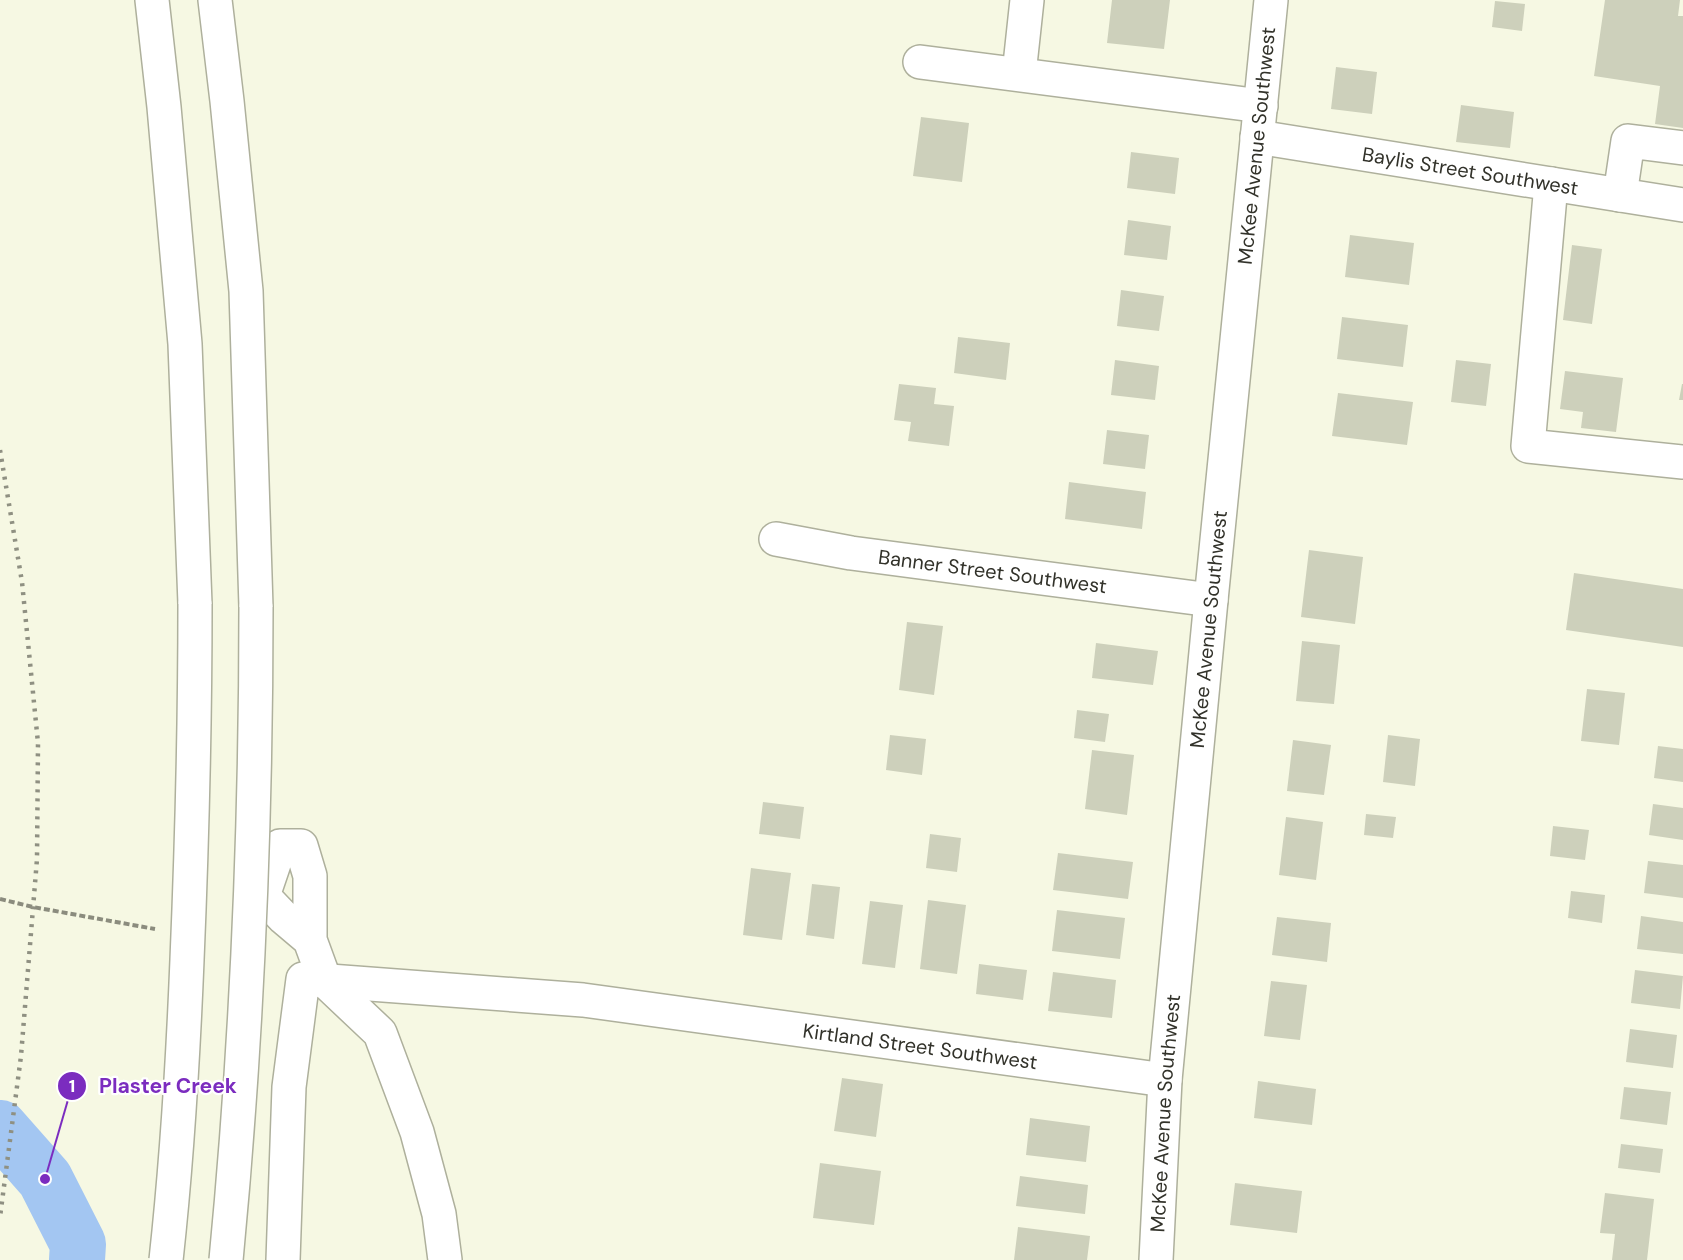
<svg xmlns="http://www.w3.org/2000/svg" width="1683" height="1260" font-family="'DM Sans',sans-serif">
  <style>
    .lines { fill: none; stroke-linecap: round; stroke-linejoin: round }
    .river { stroke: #a3c6f2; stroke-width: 56 }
    .building { fill: #cdd0bb }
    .minor-casing { stroke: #aeb09c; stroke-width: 36 }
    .highway-casing { stroke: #aeb09c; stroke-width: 36 }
    .path { stroke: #8b8c7e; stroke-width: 4; stroke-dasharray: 6 3; stroke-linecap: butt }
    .minor { stroke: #fff; stroke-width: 33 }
    .highway { stroke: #fff; stroke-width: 33 }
    .rail { stroke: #8f9082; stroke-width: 4.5; stroke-dasharray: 3 6; stroke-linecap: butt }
    .highway-bridge-casing { stroke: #aeb09c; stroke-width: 36; stroke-linecap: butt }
    .highway-bridge { stroke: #fff; stroke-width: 33 }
    .labels { text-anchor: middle; stroke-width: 4.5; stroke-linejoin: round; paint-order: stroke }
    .street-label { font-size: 20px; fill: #32322a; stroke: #fff }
    .leader { fill: none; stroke: #7b2cbf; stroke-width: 2 }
    .callout-dot { fill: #7b2cbf; stroke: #fff; stroke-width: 2 }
    .mark-label { font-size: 18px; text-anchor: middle; font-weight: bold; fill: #fff }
    .callout-label { font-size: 21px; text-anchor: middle; font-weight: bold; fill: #7b2cbf; stroke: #fff; stroke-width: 4.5; stroke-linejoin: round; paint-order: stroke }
  </style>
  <rect width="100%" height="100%" fill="#f6f8e3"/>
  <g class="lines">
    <path class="river" d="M0 1128 45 1179 78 1244 77 1260"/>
  </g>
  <path class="building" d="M1112 0H1170L1164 49 1107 43Z
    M1605 0H1680L1678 16H1683V128L1655 124 1660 86 1594 76Z
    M1495 1 1525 4 1522 31 1492 27Z
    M1336 67 1377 72 1372 114 1331 109Z
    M1461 105 1514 112 1510 148 1456 142Z
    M921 117 969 123 962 182 913 176Z
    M1131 152 1179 158 1175 194 1127 188Z
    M1128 220 1171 226 1167 260 1124 255Z
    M1350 235 1414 243 1409 285 1345 277Z
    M1572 245 1602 249 1592 324 1563 320Z
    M1121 290 1164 296 1159 331 1117 326Z
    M1342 317 1408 325 1403 367 1337 359Z
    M958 337 1010 343 1006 380 954 373Z
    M1115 360 1159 366 1155 400 1111 395Z
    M1456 360 1491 364 1486 406 1451 402Z
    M1565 371 1623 378 1616 432 1581 428 1583 412 1560 409Z
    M899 384 936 388 934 404 954 406 949 446 908 441 911 422 894 420Z
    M1682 384H1683V400H1679Z
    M1338 393 1413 402 1407 445 1332 436Z
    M1107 430 1149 435 1145 469 1103 464Z
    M1069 482 1146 492 1142 529 1065 519Z
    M1309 550 1363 557 1355 624 1301 617Z
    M1574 573 1683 589V647L1566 630Z
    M907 622 943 626 934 695 899 690Z
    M1302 641 1340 645 1334 704 1296 701Z
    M1096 643 1158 651 1153 685 1092 678Z
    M1587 689 1625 693 1619 745 1581 741Z
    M1077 710 1109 714 1105 742 1074 738Z
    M890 735 926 739 922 775 886 770Z
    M1388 735 1420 739 1415 786 1383 782Z
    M1293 740 1331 745 1324 795 1287 791Z
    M1658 746 1683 749V782L1654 778Z
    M1092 750 1134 755 1127 815 1085 809Z
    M763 802 804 807 800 839 759 834Z
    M1653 804 1683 808V840L1649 835Z
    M1366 814 1396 817 1393 838 1364 835Z
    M1286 817 1323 822 1316 880 1279 875Z
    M1553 826 1589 830 1585 860 1550 856Z
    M930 834 961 838 957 872 926 868Z
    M1058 853 1133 862 1128 899 1053 890Z
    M1648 861 1683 865V898L1644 893Z
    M751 868 791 873 782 940 743 935Z
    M812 884 840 887 834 939 806 935Z
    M1571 891 1605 895 1602 923 1568 918Z
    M928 900 966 905 957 974 920 969Z
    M870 901 903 905 895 968 862 964Z
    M1057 910 1125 918 1120 959 1052 951Z
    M1641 916 1683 922V954L1637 949Z
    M1277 917 1331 923 1327 962 1272 955Z
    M979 964 1027 970 1023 1000 976 994Z
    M1635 970 1683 976 1680 1009 1631 1003Z
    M1053 972 1116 980 1112 1018 1048 1011Z
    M1271 981 1307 985 1300 1040 1264 1036Z
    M1630 1029 1677 1035 1673 1068 1626 1062Z
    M842 1078 883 1084 876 1137 834 1131Z
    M1258 1081 1316 1089 1312 1125 1254 1118Z
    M1624 1087 1671 1092 1667 1125 1620 1119Z
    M1030 1118 1090 1126 1086 1162 1026 1155Z
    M1621 1144 1663 1149 1660 1173 1618 1168Z
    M820 1163 881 1171 874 1225 813 1218Z
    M1020 1176 1088 1185 1085 1214 1016 1206Z
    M1235 1183 1302 1191 1297 1233 1230 1225Z
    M1605 1193 1654 1199 1647 1260H1612L1615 1234 1600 1233Z
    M1018 1227 1090 1236 1087 1260H1014Z"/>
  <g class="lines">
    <defs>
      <g id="minor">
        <path d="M920 62 1261 106"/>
        <path d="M1019 74 1027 0"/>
        <path id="s1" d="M1257 137 1683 205"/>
        <path d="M1551 184 1528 446 1683 462"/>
        <path d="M1620 195 1628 141 1683 148"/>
        <path id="s2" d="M776 539 851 553 1211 600"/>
        <path d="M310 940 284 918 263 896 280 846H301L310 876V940L325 981 380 1033 417 1132 439 1214 445 1260"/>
        <path id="s3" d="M283 1260 289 1087 303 979 583 1000 1165 1080"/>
        <path id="s4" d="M1156 1260 1165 1080 1211 600 1271 0"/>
      </g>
      <path id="highway" d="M152 0 164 107 185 344 195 604
        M215 0 227 101 246 291 256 607"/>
    </defs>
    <use href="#minor" class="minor-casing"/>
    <use href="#highway" class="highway-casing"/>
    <path class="path" d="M0 899 33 907 155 929"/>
    <use href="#minor" class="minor"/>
    <use href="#highway" class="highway"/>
    <path class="rail" d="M0 450 22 582 38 743 37 859 21 1056 0 1217"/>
    <defs>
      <path id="highway-bridge" d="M166 1260C177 1160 183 1060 187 960 192 841 195 723 195 604
        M226 1260C247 1043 256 825 256 607"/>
    </defs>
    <use href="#highway-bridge" class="highway-bridge-casing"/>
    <use href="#highway-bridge" class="highway-bridge"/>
  </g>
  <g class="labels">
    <g class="street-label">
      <text dy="7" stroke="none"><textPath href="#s4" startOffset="1119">McKee Avenue Southwest</textPath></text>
      <text dy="7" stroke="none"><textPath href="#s1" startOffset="216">Baylis Street Southwest</textPath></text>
      <text dy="7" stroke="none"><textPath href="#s2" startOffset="219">Banner Street Southwest</textPath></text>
      <text dy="7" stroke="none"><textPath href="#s4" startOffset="633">McKee Avenue Southwest</textPath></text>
      <text dy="7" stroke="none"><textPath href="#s3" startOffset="903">Kirtland Street Southwest</textPath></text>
      <text dy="7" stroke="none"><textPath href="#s4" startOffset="147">McKee Avenue Southwest</textPath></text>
    </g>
  </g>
  <path class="leader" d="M45 1179L72 1086"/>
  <g class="callout-dot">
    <circle cx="45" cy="1179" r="6"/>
    <circle cx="72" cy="1086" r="15"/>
  </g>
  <g class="mark-label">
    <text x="72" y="1092">1</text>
  </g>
  <g class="callout-label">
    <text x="168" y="1093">Plaster Creek</text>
  </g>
</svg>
